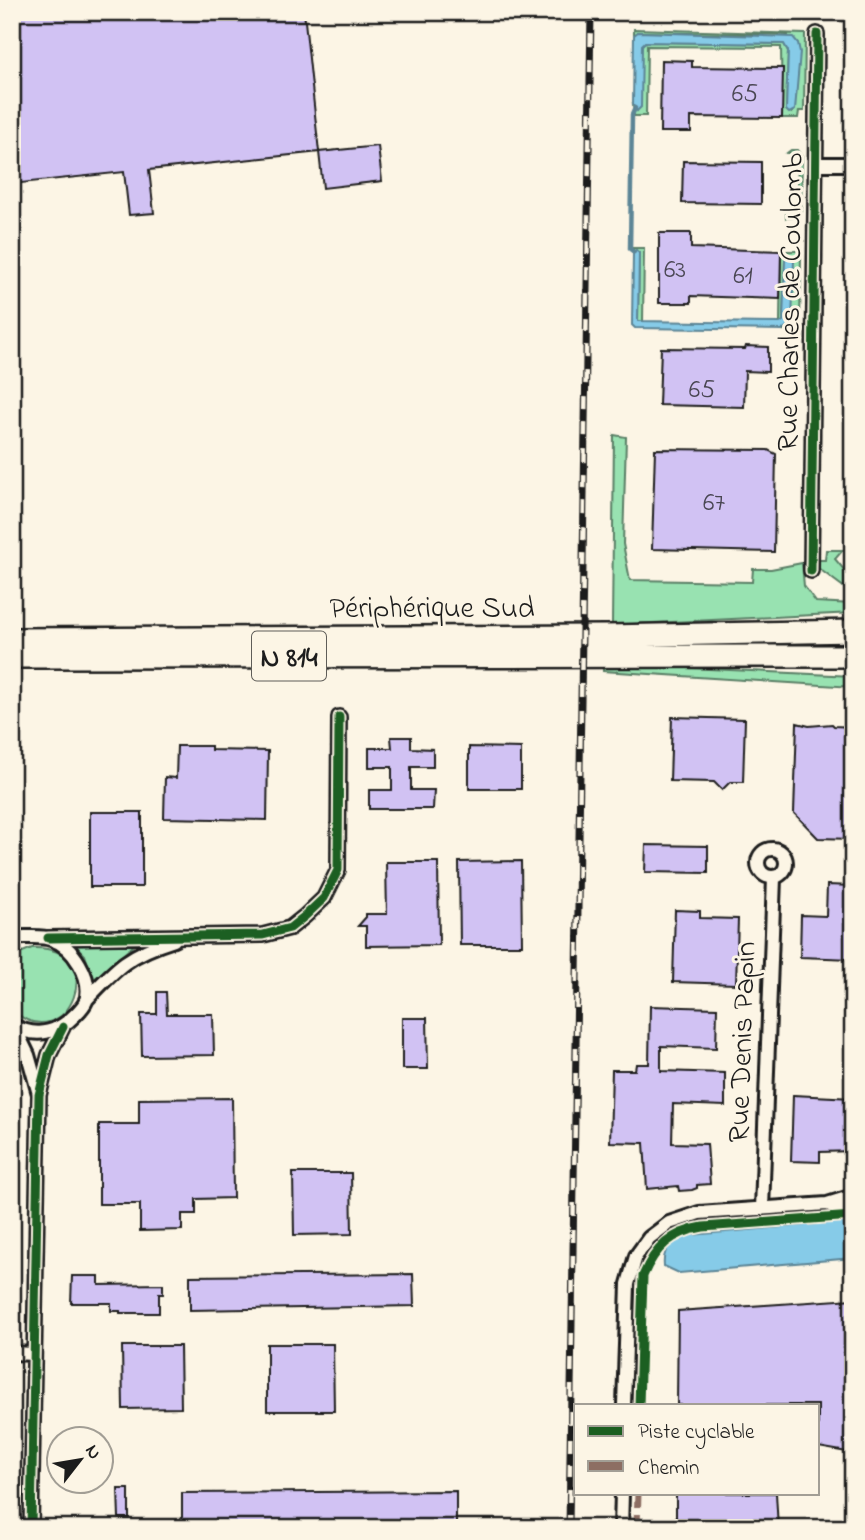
<svg xmlns="http://www.w3.org/2000/svg" width="865" height="1540" font-family="'Indie Flower',sans-serif">
  <style>
    .green { fill: #98e2b1; stroke: #5a7f66; stroke-width: 2 }
    .water { fill: #86cbe8; stroke: #5c8596; stroke-width: 2 }
    .lines { fill: none; stroke-linecap: round; stroke-linejoin: round }
    .stream { stroke: #5c8596; stroke-width: 4.5 }
    .building { fill: #d1c2f3; stroke: #1c1c1c; stroke-width: 2 }
    .minor-casing { stroke: #1c1c1c; stroke-width: 18 }
    .trunk-casing { stroke: #1c1c1c; stroke-width: 26 }
    .minor { stroke: #fcf5e5; stroke-width: 12 }
    .trunk { stroke: #fcf5e5; stroke-width: 21 }
    .rail-casing { stroke: #1c1c1c; stroke-width: 7 }
    .rail { stroke: #fcf5e5; stroke-width: 4.5; stroke-dasharray: 13; stroke-linecap: butt }
    .quiet { stroke: #8d6e63; stroke-width: 7; stroke-dasharray: 14 7; stroke-linecap: butt }
    .cycleway-casing { stroke: #fcf5e5; stroke-width: 13 }
    .cycleway { stroke: #1b5e20; stroke-width: 9 }
    .labels { text-anchor: middle; stroke-width: 6; stroke-linejoin: round; paint-order: stroke }
    .number-label { font-size: 26px; fill: #494652 }
    .shield { fill: #fcf5e5; stroke: #5f5d58; stroke-width: 2 }
    .shield-label { font-size: 28px; font-weight: bold; fill: #1c1c1c }
    .street-label { font-size: 30px; fill: #1c1c1c; stroke: #fcf5e5 }
  </style>
  <rect width="100%" height="100%" fill="#fcf5e5"/>
  <filter id="ink" filterUnits="userSpaceOnUse"><feTurbulence type="fractalNoise" baseFrequency=".0143" numOctaves="2"/><feDisplacementMap in="SourceGraphic" scale="14" xChannelSelector="R" yChannelSelector="G"/><feConvolveMatrix kernelMatrix="1 2 1 2 8 2 1 2 1" color-interpolation-filters="sRGB"/></filter>
  <g filter="url(#ink)">
    <path class="green" d="M634 29 805 34 804 111H799L798 118H782L781 47 647 46 646 116H634L633 105 637 110 642 45 645 42 784 44 788 51 786 109 792 113 788 35 638 32 634 35Z
      M791 150H797L802 157 801 210 794 218H786V214H793V205H797L798 154 787 153Z
      M633 248H644L643 323 638 321 639 253H633Z
      M781 251H801L800 332 782 330 787 328 785 260 783 321 780 323Z
      M614 435 626 437 623 544 630 580 752 582 753 569H771L802 563 804 586 816 602 853 604V613L612 625Z
      M826 550H843L835 559 846 572 853 574V594L818 568V560H825Z
      M603 664 853 676V687L603 671Z
      M132 944 133 946 93 980 85 955 75 945Z
      M32 948C113 945 69 1061 12 1010V960L20 953Z"/>
    <path class="water" d="M638 32 793 37 798 43 800 52 795 110 789 113 786 110 788 51 784 44 645 42 642 45 641 107 637 111 633 105 634 35Z
      M636 250 639 253 638 321 780 323 783 321 785 260 787 255 791 256 794 260 792 323 782 330 635 328 632 325 633 253Z
      M853 1221V1258L679 1273 664 1266C662 1246 674 1240 691 1235Z"/>
    <g class="lines">
      <path class="stream" d="M634 252 630 249 632 115 635 108"/>
    </g>
    <path class="building" d="M12 12H304L319 152 149 170 154 213 129 215 124 172 12 184Z
      M661 60 692 61V67L783 68 782 118 691 117V132H660Z
      M378 146 382 181 323 188 319 152Z
      M683 161 761 162V204L682 203Z
      M659 233H691V248L781 251 780 299 691 296V303H659Z
      M746 346 768 347V372L745 371 744 407 659 405 661 348 745 349Z
      M655 449 768 450 776 454 774 552 652 549Z
      M672 717 745 719 743 782H730L722 790 714 782 670 781Z
      M797 723 809 726 832 724 834 726 853 727V839L818 838 794 813Z
      M391 737H411V748L433 749V767H411V790H434L433 809H369V790H392V767H369V748H392Z
      M177 746H211V750L268 751 267 820 164 818 165 777 176 778Z
      M469 747 521 748V789H469Z
      M90 812H142V887H90Z
      M646 845 708 846V873L645 872Z
      M521 861 522 945H460L459 862Z
      M386 862H438L439 945 366 946V926H358L366 917V914H387Z
      M827 885 853 886V959L800 957 801 915 826 916Z
      M675 910 700 911V918L738 919 736 984 673 982Z
      M157 992H166L167 1014H213L214 1055 142 1056 141 1014H157Z
      M650 1006 717 1008 716 1048 661 1046V1071L725 1073V1106L673 1104 672 1143 707 1144 710 1184 697 1185V1188L692 1190 679 1191 678 1186 647 1189 644 1143 610 1142 612 1070H635L636 1064H649Z
      M402 1018H427L428 1069H402Z
      M793 1095 853 1098V1151L820 1152V1162L791 1161Z
      M232 1098 233 1198 196 1199V1214H182V1230L140 1231V1204H99V1124H139V1099Z
      M293 1173H351L352 1234 294 1235Z
      M413 1274 414 1306 190 1310V1276Z
      M72 1276H99V1285L163 1284V1294H159V1313H120V1311H111V1303H71Z
      M853 1299V1453L818 1447V1405H677L678 1311Z
      M267 1344H333L334 1411H267Z
      M122 1346H180L181 1408 123 1409Z
      M118 1489H129V1518H119Z
      M456 1491V1528H182V1493Z
      M676 1493H776L778 1528H676Z"/>
    <g class="lines">
      <defs>
        <path id="minor" d="M816 164H853
          M811 571 817 34
          M758 863a14 14 0 1 1 28 0a14 14 0 1 1-28 0Z
          M12 937C24 938 40 935 51 939 73 946 93 978 86 1001 84 1006 80 1010 76 1014 58 1033 36 1039 12 1025
          M48 938 263 935 290 928 305 916 324 898 338 870 339 717
          M86 1000C117 967 129 954 174 940
          M14 1026 28 1055 39 1094
          M827 1204 839 1208 853 1207
          M762 1209 774 878
          M12 1353 34 1354
          M624 1405 628 1284 636 1256 649 1238 669 1223 699 1213 827 1204 853 1196
          M31 1528 39 1095 49 1055 63 1027
          M621 1528 622 1493"/>
        <path id="trunk" d="M12 639 607 636 853 631
          M12 657 853 656"/>
      </defs>
      <use href="#minor" class="minor-casing"/>
      <use href="#trunk" class="trunk-casing"/>
      <use href="#minor" class="minor"/>
      <use href="#trunk" class="trunk"/>
      <defs>
        <path id="rail" d="M569 1528 591 12"/>
      </defs>
      <use href="#rail" class="rail-casing"/>
      <use href="#rail" class="rail"/>
      <path class="quiet" d="M637 1528 638 1493"/>
      <defs>
        <path id="cycleway" d="M811 571 817 34
          M48 938 263 935 290 928 305 916 324 898 338 870 339 717
          M639 1405 643 1276C655 1247 672 1232 703 1227L853 1216
          M31 1528 39 1095 49 1055 63 1027"/>
      </defs>
      <use href="#cycleway" class="cycleway-casing"/>
      <use href="#cycleway" class="cycleway"/>
    </g>
  </g>
  <g class="labels">
    <g class="number-label">
      <text x="745" y="101">65</text>
      <text x="675" y="277">63</text>
      <text x="743" y="283">61</text>
      <text x="702" y="397">65</text>
      <text x="714" y="510">67</text>
    </g>
    <rect class="shield" x="252" y="631.5" width="74" height="49" rx="5"/>
    <g class="shield-label">
      <text x="289" y="666">N 814</text>
    </g>
    <g class="street-label">
      <text transform="translate(789 302) rotate(-89)" y="10">Rue Charles de Coulomb</text>
      <text x="432" y="617">Périphérique Sud</text>
      <text transform="translate(741 1042) rotate(-88)" y="10">Rue Denis Papin</text>
    </g>
  </g>
  <rect width="865" height="1540" fill="none" stroke="#fcf5e5" stroke-width="42"/>
  <rect x="21" y="21" width="823" height="1498" fill="none" stroke="#1c1c1c" stroke-width="2.5" filter="url(#ink)"/>
  <rect x="574" y="1404" width="245" height="91" fill="#fcf5e5" stroke="#a29e95" stroke-width="2"/>
  <rect x="588" y="1426" width="35" height="10" fill="#1b5e20" stroke="#a29e95" stroke-width="2"/>
  <text x="638" y="1438" font-size="21" fill="#1c1c1c">Piste cyclable</text>
  <rect x="588" y="1461" width="35" height="10" fill="#8d6e63" stroke="#a29e95" stroke-width="2"/>
  <text x="638" y="1474" font-size="21" fill="#1c1c1c">Chemin</text>
  <g transform="translate(80 1460) rotate(59)"><circle r="33" fill="#fcf5e5" stroke="#a29e95" stroke-width="2"/>
  <path d="M0-5L12 26L0 18L-12 26Z" fill="#1c1c1c"/>
  <text y="-10" font-size="19" font-weight="bold" text-anchor="middle" fill="#1c1c1c">N</text>
  </g>
</svg>
